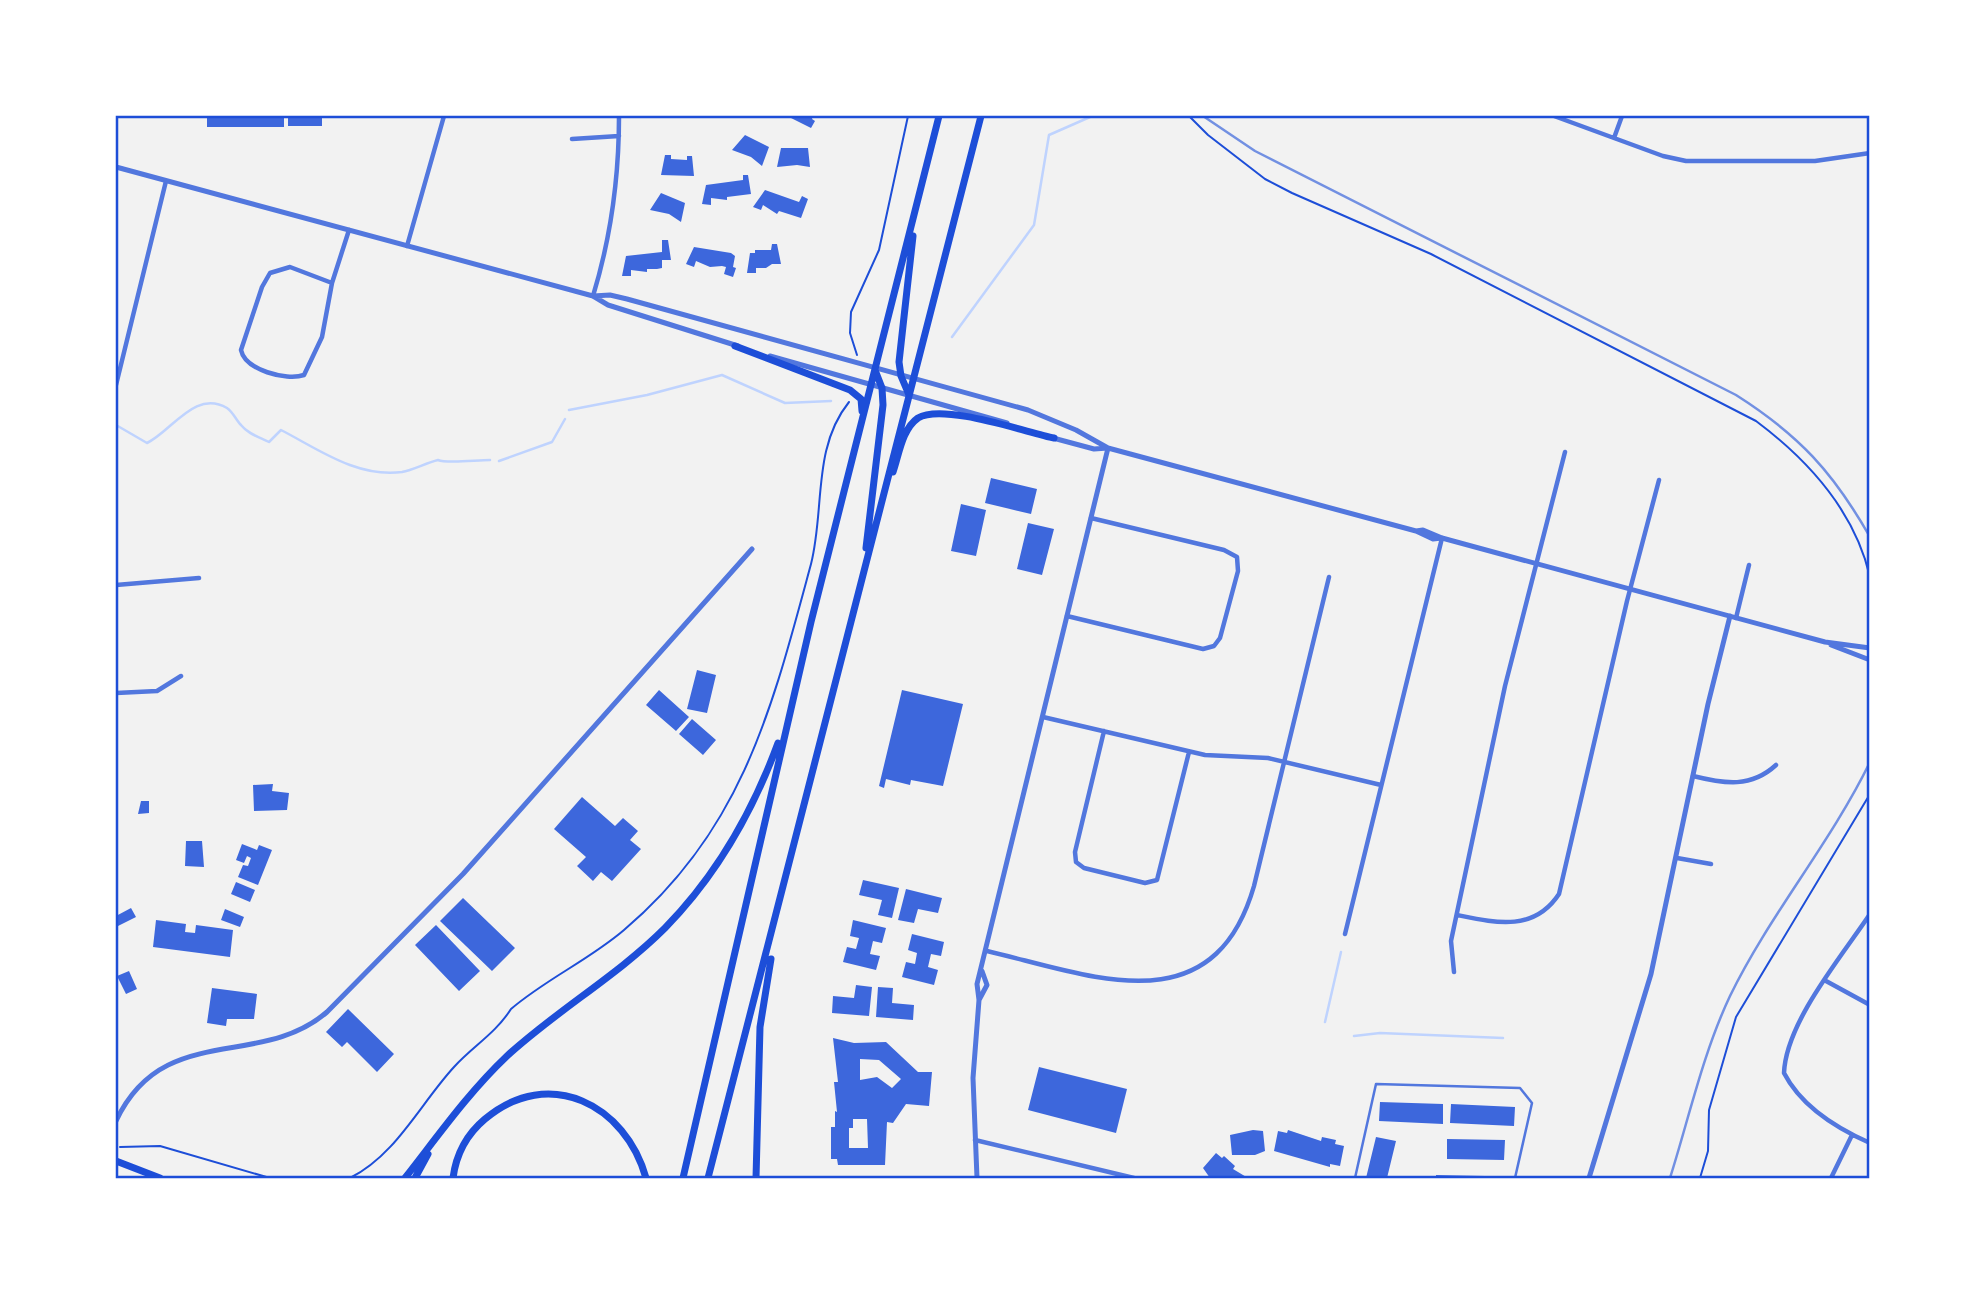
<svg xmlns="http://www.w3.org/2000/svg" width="1985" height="1294" font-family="Barlow,sans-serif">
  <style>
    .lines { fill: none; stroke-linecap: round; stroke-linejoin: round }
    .stream { stroke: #bfd3fe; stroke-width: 2.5 }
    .building { fill: #3d67dc; fill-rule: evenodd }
    .path { stroke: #1d4ed8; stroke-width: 2 }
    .service { stroke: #5277de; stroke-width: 2.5 }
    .minor { stroke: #5277de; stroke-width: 4.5 }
    .tertiary { stroke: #5277de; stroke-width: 5 }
    .primary { stroke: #1d4ed8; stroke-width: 7 }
    .trunk { stroke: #1d4ed8; stroke-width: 7 }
    .rail { stroke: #7290e2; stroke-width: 2.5 }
    .neatline { fill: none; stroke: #1d4ed8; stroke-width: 2.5 }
  </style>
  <rect width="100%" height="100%" fill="#f2f2f2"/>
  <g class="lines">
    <path class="stream" d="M952 337 1034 225 1049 135 1090 117
      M569 410 647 395 722 375 785 403 831 401
      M116 425 147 443C172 431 195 389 227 408 233 412 236 420 241 425 248 434 259 437 269 442L281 430C318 449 357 478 402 472 413 470 426 463 438 460 447 464 476 460 490 460
      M499 461 552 442 565 419
      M1325 1022 1341 952
      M1354 1036 1380 1033 1503 1038"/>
  </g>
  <path class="building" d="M207 116H284V127H207Z
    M288 116H322V126H288Z
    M787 116H813L812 119 815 121 811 128Z
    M745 135 769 147 762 166 751 157 732 150Z
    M781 148H808L810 167 797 165 777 167Z
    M665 155H671V159L687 160V156H692L694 176 661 175Z
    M743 175H748L751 194 727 197V200L711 198V205L702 204 706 185 743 180Z
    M765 190 799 202 802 196 808 199 801 218 779 211 777 214 763 205 761 210 753 207Z
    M661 193 685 203 681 222 669 214 650 210Z
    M662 240H668L671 260H662V268L657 269H647V272L631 270V276H622L626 256 662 252Z
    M772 244H777L781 264H772L766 268H756V273H747L750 253H755V250H771Z
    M694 247 731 253 735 256 733 267 736 268 733 277 724 274 726 267 722 266 710 267 696 261 694 267 686 264Z
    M991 478 1037 489 1031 514 985 503Z
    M961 504 986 510 976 556 951 551Z
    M1028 523 1054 529 1042 575 1017 569Z
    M697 670 716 675 707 713 687 709Z
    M659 690 689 717 676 731 646 705Z
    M902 690 963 704 943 786 911 780 910 785 886 779 884 788 879 786Z
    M692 719 716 740 703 755 679 734Z
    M273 784 272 791 289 793 287 810 254 811 253 785Z
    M582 797 615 826 623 818 638 831 630 840 641 849 612 881 601 872 593 881 577 866 586 857 554 829Z
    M141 801H149V813L138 814Z
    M186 841H202L204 867 185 866Z
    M242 844 257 850 259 845 272 850 258 885 238 877 243 865 248 866 251 858 247 856 244 863 236 860Z
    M863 880 899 888 892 918 878 915 882 900 859 895Z
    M236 882 255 890 250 902 231 894Z
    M906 889 942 898 938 913 918 909 914 923 898 920Z
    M463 898 515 948 492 971 440 921Z
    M131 908 136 917 116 927V916Z
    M225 909 244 917 240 927 221 920Z
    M156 920 186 924 185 932 195 933 196 925 233 930 230 957 153 947Z
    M853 920 886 928 882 943 873 941 870 954 880 956 876 970 843 962 847 947 856 949 859 938 850 936Z
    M436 925 480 971 459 991 415 945Z
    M912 934 944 942 941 956 931 954 928 967 938 970 934 985 902 977 906 962 915 964 917 953 908 950Z
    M129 971 137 989 126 994 117 976Z
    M856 985 872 987 869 1016 832 1013 833 996 854 998Z
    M878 987 893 988 892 1003 914 1005 913 1020 876 1017Z
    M212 988 257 994 254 1019H227L226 1026 207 1023Z
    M348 1009 394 1054 377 1072 347 1042 342 1047 326 1032Z
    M833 1038 854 1043 886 1042 918 1072H932L929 1106 906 1104 893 1123 887 1122 885 1165H838L837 1159H831V1127H835V1111L837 1112 834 1082H838ZM860 1059 879 1060 901 1079 892 1088 877 1077 860 1080ZM853 1119H867L868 1148H849V1128H853Z
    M1039 1067 1127 1089 1116 1133 1028 1110Z
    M1380 1102 1443 1104V1124L1379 1121Z
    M1451 1104 1515 1107 1514 1126 1450 1123Z
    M1253 1130 1263 1131 1265 1151 1255 1155H1232L1230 1135Z
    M1288 1130 1321 1141 1322 1137 1336 1140 1335 1144 1344 1146 1340 1166 1330 1164V1167L1274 1151 1278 1131 1287 1133Z
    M1376 1137 1396 1141 1387 1178H1366Z
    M1447 1139 1505 1140 1504 1160 1447 1159Z
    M1216 1153 1222 1158 1224 1156 1235 1166 1233 1169 1248 1178H1210L1203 1168Z
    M1436 1175 1485 1176V1178H1436Z"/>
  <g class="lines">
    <path class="path" d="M1189 116 1208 135 1265 179 1292 193 1431 254 1756 421C1808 460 1855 512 1870 577
      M857 355 850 333 851 312 879 250 908 116
      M120 1147 160 1146 270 1178
      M350 1178C396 1155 420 1104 454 1067 473 1046 495 1034 511 1009 546 979 589 960 624 930 743 829 772 708 811 564 825 509 812 448 849 402
      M1700 1178 1708 1151 1709 1110 1736 1017 1870 794"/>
    <path class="service" d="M1355 1178 1376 1084 1520 1088 1532 1103 1515 1178"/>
    <path class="minor" d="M1554 116 1663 156 1686 161H1815L1870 153
      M1614 138 1622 116
      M572 139 619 136
      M407 246 444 116
      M332 283 290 267 270 273 262 287 241 350C245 370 286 381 304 375L322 337 332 283 349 230
      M593 296C611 237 619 177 619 116
      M116 385 166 181
      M116 585 199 578
      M1067 616 1203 649 1214 646 1220 638 1238 571 1237 557 1224 550 1091 518
      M1736 618 1749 565
      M116 693 157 691 181 676
      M1043 717 1205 755 1268 758 1381 785
      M1104 731 1075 852 1076 862 1084 868 1145 883 1157 880 1189 752
      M1693 776C1725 784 1751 788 1776 765
      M1677 858 1711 864
      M1870 914C1842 956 1786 1022 1784 1073 1801 1106 1836 1128 1870 1143
      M1457 915C1496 923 1534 932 1559 894L1627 601 1659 480
      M1345 934 1442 538
      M987 951C1090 975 1213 1028 1254 886L1329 577
      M1454 972 1451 941 1505 686 1565 452
      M1826 981 1870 1005
      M975 1140 1134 1178
      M1831 1178 1852 1135"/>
    <path class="tertiary" d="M116 167 593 296 608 305 738 346
      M593 296 610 295 627 299 1028 410 1076 430 1108 448 1416 531 1423 530 1442 538 1825 642 1870 648
      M770 356 1007 423
      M1053 438 1094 449 1108 448
      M1416 531 1433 539 1442 538
      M1831 645 1870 660
      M979 1000 987 985 982 971
      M116 1121C163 1021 260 1070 327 1012L463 874 752 549
      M977 1178 973 1078 979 1000 977 984 1108 448
      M1589 1178 1651 974 1708 704 1730 616"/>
    <path class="primary" d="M116 1161 160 1178"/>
    <path class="trunk" d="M735 346 850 390 861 399 862 411
      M909 395 901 376 899 362 913 236
      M893 472C899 455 902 429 918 418 943 403 1025 432 1054 438
      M866 548 883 405 882 388 875 370
      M405 1178C438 1136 468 1093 507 1056 557 1010 617 976 665 928 716 876 753 811 778 743
      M415 1178 428 1154
      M453 1178C456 1155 467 1134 485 1119 549 1065 626 1105 646 1178
      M683 1178 811 622 939 116
      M708 1178 981 116
      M756 1178 760 1027 771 959"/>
    <path class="rail" d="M1203 116 1255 151 1736 395C1799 435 1833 472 1870 537
      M1670 1178C1689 1118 1703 1053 1730 996 1770 914 1830 844 1870 762"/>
  </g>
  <rect width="1985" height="1294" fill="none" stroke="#ffffff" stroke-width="234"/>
  <rect x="117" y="117" width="1751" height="1060" class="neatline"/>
</svg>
